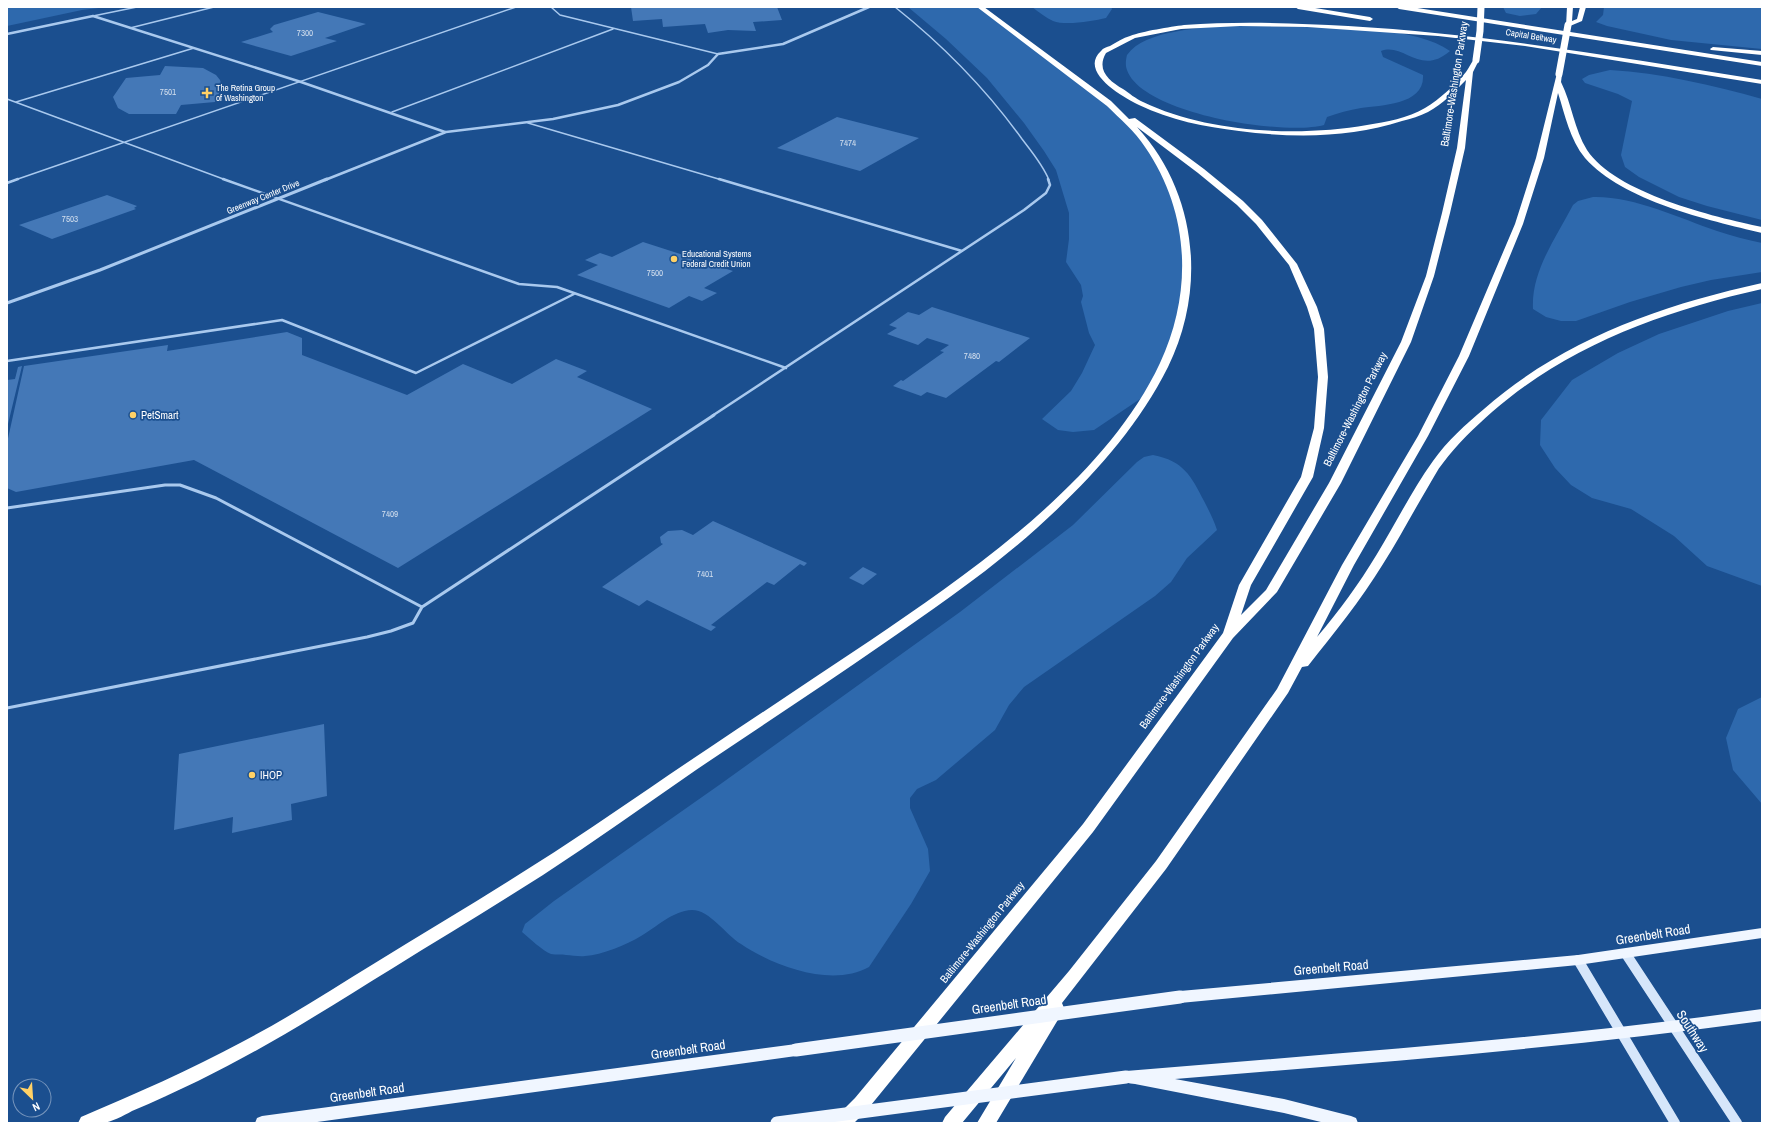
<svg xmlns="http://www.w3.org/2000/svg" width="1769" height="1130" font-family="'Archivo Narrow',sans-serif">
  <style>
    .green { fill: #2e69ad }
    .building { fill: #4478b7 }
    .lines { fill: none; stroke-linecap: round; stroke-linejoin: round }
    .lane-far2 { stroke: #a9c9ee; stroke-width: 1.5 }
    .lane-far1 { stroke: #a9c9ee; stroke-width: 2.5 }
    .lane { stroke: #a9c9ee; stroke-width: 3 }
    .street-far1 { stroke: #a9c9ee; stroke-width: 2.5 }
    .street { stroke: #a9c9ee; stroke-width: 3 }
    .secondary { stroke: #d6e6fa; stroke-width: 10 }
    .primary { fill: #f0f6ff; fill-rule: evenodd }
    .highway { fill: #fff; fill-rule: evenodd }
    .primary-bridge { stroke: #f0f6ff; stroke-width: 13 }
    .highway-bridge { stroke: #fff; stroke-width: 7 }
    .poi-dot { fill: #ffd166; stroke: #1b4f8f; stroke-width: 1.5 }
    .labels { text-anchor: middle; stroke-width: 3.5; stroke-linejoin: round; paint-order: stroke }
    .number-label { font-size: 9px; fill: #d0dded }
    .far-street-label { font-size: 9px; fill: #fff; stroke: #1b4f8f }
    .far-poi-label { font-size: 9px; fill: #fff; stroke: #1b4f8f; text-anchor: start }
    .street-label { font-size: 11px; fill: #fff; stroke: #1b4f8f }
    .poi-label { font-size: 11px; fill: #fff; stroke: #1b4f8f; text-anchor: start }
    .near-street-label { font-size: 13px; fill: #fff; stroke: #1b4f8f }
  </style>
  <rect width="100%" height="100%" fill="#1b4f8f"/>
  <path class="green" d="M7 7H107L82 10 7 26Z
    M908 7H980L1108 103 1150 147 1185 224 1179 324 1146 395 1094 430 1073 432 1058 430 1042 419 1071 391 1082 373 1095 345 1089 333 1081 302 1083 296 1081 285 1066 262 1069 239V213L1056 170 1044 151 1024 123 987 78 946 39Z
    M1032 7H1111L1112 9 1106 18C1093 21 1066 26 1053 21 1046 18 1039 12 1032 7Z
    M1503 7H1542L1536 14 1520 16 1506 13Z
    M1604 7H1762V49L1671 40 1607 26 1596 22 1603 15Z
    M1234 25C1257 25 1280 27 1304 27 1345 28 1416 27 1450 51 1420 77 1404 42 1381 51L1383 57 1423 75C1425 105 1381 105 1361 108 1349 110 1338 113 1327 117L1324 125C1284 136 1142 114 1127 70 1125 65 1126 59 1127 55 1145 29 1205 28 1234 25Z
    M1610 70C1661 73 1712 85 1762 99V220L1707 206 1679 197 1639 177 1625 167 1621 155 1632 101 1618 94 1585 83 1582 79 1589 75Z
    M1593 197C1634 196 1679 218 1717 231 1732 236 1747 240 1762 243V272L1711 280 1681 287 1630 302 1576 321H1561L1546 317 1533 309C1531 271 1556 238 1573 205L1578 201Z
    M1762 303V586L1707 566 1674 536 1631 509 1592 498 1571 485 1555 468 1540 445 1541 420 1572 380 1618 353 1659 334 1728 311Z
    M1153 455C1184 461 1191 476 1204 501 1209 511 1214 520 1217 530L1187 558 1171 582 1155 596 1024 687 1009 705 995 730 936 780 917 789 910 798V808L928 849 930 871 911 904 869 967C832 988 773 966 741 944 726 935 710 910 692 910 672 911 657 927 641 936 626 945 602 955 585 956 579 957 572 955 566 955 562 954 556 955 551 954 543 951 529 938 522 932L525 924 554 901 722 783 960 612 1073 525 1137 462 1144 457Z
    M1762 697V804L1733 770 1726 738 1738 709Z"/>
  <path class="building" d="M631 7H777L782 20 753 22 756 31 728 30 708 33 705 24 663 27 662 19 633 21Z
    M318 12 366 24 325 38 337 41 291 56 241 42 273 32 270 29 274 25Z
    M165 66 203 68 216 75 220 80 222 87 215 102 181 105 176 114H129L118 108 113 97 126 78 160 75Z
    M837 117 919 138 860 171 777 148Z
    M107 195 137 206 134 208 136 209 52 239 19 225Z
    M643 242 733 271 704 288 717 293 702 301 689 296 669 308 577 275 598 265 585 260 600 253 612 257Z
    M932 307 1030 338 999 362 996 361 946 398 927 392 921 396 893 386 901 380 903 381 944 352 940 351 949 345 927 338 918 345 887 334 897 328 889 325 908 312 919 315Z
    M287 332 302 338V355L407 395 463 364 512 384 556 359 587 371 577 377 652 409 398 568 194 460 16 492 7 488V443L24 366 168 345 167 351Z
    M22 366 8 424H7V380L15 379 18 367Z
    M713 521 807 563 804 566 800 564 774 585 767 582 711 625 716 627 711 631 647 600 639 606 602 587 663 544 661 543 660 537 668 531 682 530 693 535Z
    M863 567 877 574 863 585 849 578Z
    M324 724 327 796 291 804 292 820 232 833 233 817 174 830 179 754Z"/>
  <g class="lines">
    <path class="lane-far2" d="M551 7 560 15 718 54
      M895 7C944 46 986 89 1022 139 1032 152 1043 165 1049 180
      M93 16 137 7
      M130 28 214 7
      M7 99 226 180
      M16 102 194 48
      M392 112 613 29
      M528 123 722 180
      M15 180 516 7"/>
    <path class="lane-far1" d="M223 179 519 284 557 287 786 368
      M719 179 962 251
      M7 183 18 179
      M7 361 282 320 416 373 574 294
      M712 416 1024 210 1046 193 1050 185 1048 179"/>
    <path class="lane" d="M7 508 165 485H180L216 498 422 607 714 415
      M7 708 367 637 391 631 413 623 422 607"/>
    <path class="street-far1" d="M7 34 93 16 301 82 445 132
      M325 180 446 132 553 119 618 105 679 82 708 65 718 54 783 44 869 7"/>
    <path class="street" d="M7 303 100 270 327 179"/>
    <path class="secondary" d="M1626 954 1737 1123
      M1578 960 1675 1123"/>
    <path class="primary" d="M1762 928V938L1578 965 1180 1003 1175 1001 1173 997 1175 993 1180 991 1578 955Z
      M1762 1009V1021C1567 1048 1371 1063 1175 1079L1284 1099 1351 1116 1356 1118 1358 1123H1325L1284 1113 1140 1085C1133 1083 1128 1084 1121 1081L1119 1077 1121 1073 1126 1071C1338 1053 1551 1039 1762 1009Z
      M796 1044 801 1046 803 1050 801 1054 796 1056 310 1123H255L257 1118 262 1116Z"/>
    <path class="highway" d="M977 7H984L1111 101 1129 119 1135 118 1204 169 1243 201 1262 220 1297 264 1317 307 1324 329 1328 377 1324 428 1313 477 1251 585 1241 615 1266 590 1329 483 1401 342 1426 276 1442 213 1457 148 1466 80C1454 92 1443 104 1428 112 1420 116 1411 119 1402 121 1351 138 1293 138 1239 131 1205 127 1170 120 1139 105 1124 98 1078 72 1101 51 1103 48 1107 47 1110 46 1117 42 1123 38 1130 36 1143 31 1170 27 1184 25 1239 21 1293 23 1348 26 1488 34 1624 58 1762 80V84L1525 46 1438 36 1307 27 1240 26 1181 29 1135 38 1106 53C1096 70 1109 81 1123 89 1129 93 1136 99 1143 102 1208 133 1298 137 1367 125 1386 122 1408 118 1425 108 1440 99 1455 85 1466 72 1469 68 1471 63 1474 59L1479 60 1473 72 1465 148 1450 213 1434 276 1411 342 1341 483 1277 592 1233 638 1093 832 867 1110 854 1123H833L836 1117 855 1098 1083 824 1223 633 1239 585 1301 477 1314 428 1318 377 1314 329 1307 307 1289 265 1256 224 1237 205 1198 173 1137 127C1197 192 1207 288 1168 367 1137 429 1088 482 1037 528 989 571 935 608 883 644 821 687 758 728 696 770 645 805 595 841 543 875 493 907 443 937 393 968 328 1008 266 1048 198 1081 176 1091 154 1102 132 1111 123 1116 112 1122 102 1123 94 1124 86 1123 78 1123L81 1117C135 1094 190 1070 242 1042 288 1018 331 990 375 963 428 930 481 899 534 865 593 828 650 787 709 748 763 712 817 676 871 640 974 570 1106 479 1160 363 1193 292 1190 212 1145 147 1135 131 1120 119 1107 106Z
      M1295 7H1309L1370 17 1373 19 1370 21 1298 9Z
      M1396 7H1411L1762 62V66L1399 9Z
      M1567 7H1573L1572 21 1577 19 1580 7H1586L1582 21 1570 26H1566Z
      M1713 47 1762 51V55L1711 50 1710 49Z
      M1557 73 1562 74 1561 82C1572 104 1574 129 1587 150 1615 193 1714 217 1762 227V233C1708 220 1623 201 1585 158 1570 140 1565 115 1558 93L1544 158 1523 224 1469 356 1428 436 1354 565 1317 637C1339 611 1359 584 1377 554 1396 523 1412 490 1433 461 1447 441 1466 424 1484 409 1564 339 1659 306 1762 283V289C1664 311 1569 345 1492 412 1475 427 1457 444 1443 463 1437 470 1433 479 1428 487 1413 512 1399 539 1383 564 1361 600 1334 633 1308 666L1302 667 1288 693 1166 869 1062 1003 1064 1008 1062 1013 996 1123H977L1016 1058 962 1123H942L945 1117 1069 971 1156 861 1277 689 1342 565 1418 436 1459 356 1515 224 1536 158Z"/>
    <path class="primary-bridge" d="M796 1050 1180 997
      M777 1123 1126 1077"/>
    <path class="highway-bridge" d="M1476 60 1480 31 1481 7
      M1559 74 1568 25"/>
  </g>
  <g class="poi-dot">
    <path d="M205 87h4v4h4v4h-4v4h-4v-4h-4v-4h4z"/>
    <circle cx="674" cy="259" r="4"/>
    <circle cx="133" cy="415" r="4"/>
    <circle cx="252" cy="775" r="4"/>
  </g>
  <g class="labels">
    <g class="number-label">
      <text x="305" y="36">7300</text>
      <text x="168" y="95">7501</text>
      <text x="848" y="146">7474</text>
      <text x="70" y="222">7503</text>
      <text x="655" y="276">7500</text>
      <text x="972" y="359">7480</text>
      <text x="390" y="517">7409</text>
      <text x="705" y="577">7401</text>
    </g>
    <g class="far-street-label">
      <text transform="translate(1531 36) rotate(9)" y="3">Capital Beltway</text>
      <text transform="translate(263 197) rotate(-22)" y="3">Greenway Center Drive</text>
    </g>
    <g class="far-poi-label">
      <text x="216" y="91">The Retina Group<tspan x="216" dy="10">of Washington</tspan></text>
      <text x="682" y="257">Educational Systems<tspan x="682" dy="10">Federal Credit Union</tspan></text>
    </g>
    <g class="street-label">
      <text transform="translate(1454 84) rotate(-81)" y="4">Baltimore-Washington Parkway</text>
      <text transform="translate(1355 409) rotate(-63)" y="4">Baltimore-Washington Parkway</text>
      <text transform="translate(1179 676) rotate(-54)" y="4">Baltimore-Washington Parkway</text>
      <text transform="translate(982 932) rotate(-51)" y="4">Baltimore-Washington Parkway</text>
    </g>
    <g class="poi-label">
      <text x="141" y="419">PetSmart</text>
      <text x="260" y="779">IHOP</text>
    </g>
    <g class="near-street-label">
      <text transform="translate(1653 934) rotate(-9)" y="5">Greenbelt Road</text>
      <text transform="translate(1331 967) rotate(-5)" y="5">Greenbelt Road</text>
      <text transform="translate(1009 1004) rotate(-8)" y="5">Greenbelt Road</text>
      <text transform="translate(1693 1031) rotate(57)" y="5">Southway</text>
      <text transform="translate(688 1049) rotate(-8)" y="5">Greenbelt Road</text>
      <text transform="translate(367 1092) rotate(-8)" y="5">Greenbelt Road</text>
    </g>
  </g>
  <rect width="1769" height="1130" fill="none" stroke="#ffffff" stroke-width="16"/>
  <g transform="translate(32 1098) rotate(155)"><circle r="19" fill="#1b4f8f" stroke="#7695bc"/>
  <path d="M0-3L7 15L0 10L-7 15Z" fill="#ffd166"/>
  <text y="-6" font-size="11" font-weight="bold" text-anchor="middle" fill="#ffffff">N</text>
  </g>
</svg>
